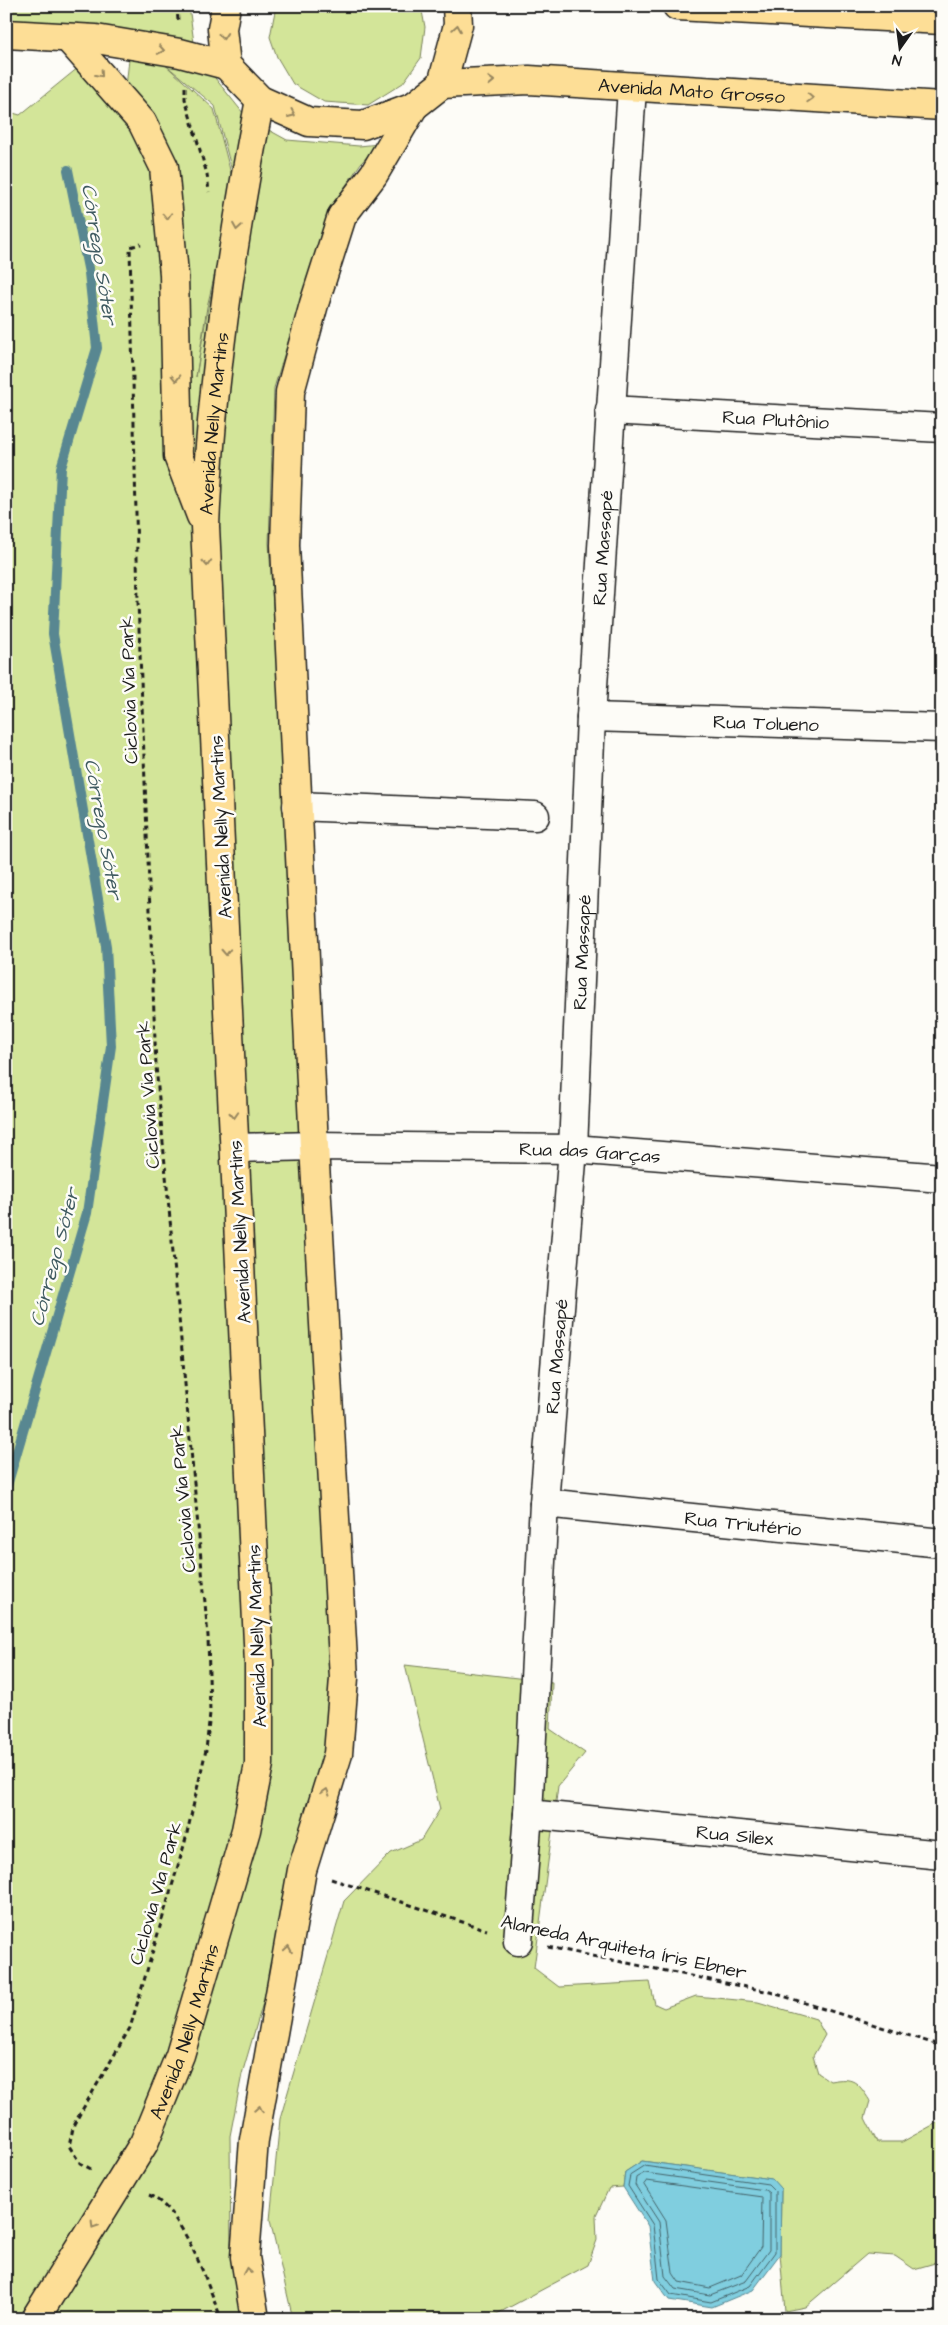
<svg xmlns="http://www.w3.org/2000/svg" width="948" height="2325" viewBox="0 0 948 2325" font-family="'Architects Daughter',sans-serif">
  <style>
    .green { fill: #d3e599; stroke: #78805a; fill-rule: evenodd }
    .water { fill: #80cedf; stroke: #588791 }
    .lines { fill: none; stroke-linecap: round; stroke-linejoin: round }
    .shore { stroke: #44636a; stroke-width: 1 }
    .stream { stroke: #588791; stroke-width: 10 }
    .minor-casing { stroke: #1c1c1c; stroke-width: 31 }
    .major-casing { stroke: #1c1c1c; stroke-width: 31 }
    .path { stroke: #1c1c1c; stroke-width: 3; stroke-dasharray: 5 4; stroke-linecap: butt }
    .minor { stroke: #fdfcf7; stroke-width: 28 }
    .major { stroke: #fdde96; stroke-width: 28 }
    .oneway { stroke: #98875f }
    .labels { text-anchor: middle; stroke-width: 5; stroke-linejoin: round; paint-order: stroke }
    .street-label { font-size: 19px; fill: #1c1c1c; stroke: #fdfcf7 }
    .water-label { font-size: 20px; font-style: italic; fill: #3f5a60; stroke: #fdfcf7 }
  </style>
  <rect width="100%" height="100%" fill="#fdfcf7"/>
  <filter id="ink" filterUnits="userSpaceOnUse"><feTurbulence type="fractalNoise" baseFrequency=".02" numOctaves="2"/><feDisplacementMap in="SourceGraphic" scale="10" xChannelSelector="R" yChannelSelector="G"/><feConvolveMatrix kernelMatrix="1 2 1 2 8 2 1 2 1" color-interpolation-filters="sRGB"/></filter>
  <g filter="url(#ink)">
    <g class="green">
      <path d="M6,6H189L194,43L6,24Z"/>
      <path d="M276,6H421L425,27L421,58L403,83L368,105L324,102L293,84L277,57L270,37Z"/>
      <path d="M130,50L199,58L247,118L287,140L359,146L379,144L361,163L328,212L274,388L269,543L307,1146L333,1681L330,1744L302,1870L242,2074L230,2136L231,2260L241,2319H6V111L20,115L84,63L126,87ZM161,61L215,106L237,190L208,307L196,377L207,307L235,189L214,109Z"/>
      <path d="M405,1665L552,1682L550,1729L585,1753L558,1786L534,1968L559,1987L650,1982L655,2004L664,2008L696,1996L758,2002L816,2019L825,2035L813,2056L818,2073L830,2081C854,2077 857,2081 870,2101L865,2118L877,2142H902L942,2120V2261L914,2269L895,2256L867,2254L805,2307L785,2311L780,2254L781,2189L771,2179L642,2161L625,2172L623,2187L609,2188L596,2216L597,2240L588,2265L495,2315L493,2319H293L270,2220L280,2119L344,1901L391,1853L421,1840L440,1809Z"/>
    </g>
    <path class="water" d="M642,2161L772,2179L781,2189L780,2254L753,2290L712,2307L669,2300L655,2281L648,2226L623,2187L625,2172Z"/>
    <g class="lines">
      <g class="shore">
        <path d="M644,2166L768,2184L775,2191V2252L750,2286L711,2302L671,2295L659,2279L653,2225L628,2186L630,2175Z"/>
        <path d="M645,2173L765,2190L769,2193V2250L746,2281L710,2295L675,2289L665,2276L659,2222L635,2185L636,2178Z"/>
        <path d="M647,2181L762,2197L761,2247L741,2275L710,2288L679,2282L673,2273L666,2220L644,2185Z"/>
      </g>
      <path class="stream" d="M6,1489L87,1213L111,1046L106,946L53,634L61,468L97,348L89,273L68,170"/>
      <defs>
        <g id="minor">
          <path id="s1" d="M610,410L942,428"/>
          <path id="s2" d="M591,717L942,728"/>
          <path d="M297,806L535,816"/>
          <path id="s3" d="M236,1148L314,1146L573,1149L942,1178"/>
          <path id="s4" d="M544,1503L942,1543"/>
          <path id="s5" d="M528,1814L942,1855"/>
          <path id="s6" d="M518,1941L528,1814L544,1503L573,1149L591,717L632,88"/>
        </g>
        <g id="major">
          <path d="M226,6L222,29L226,65L260,100L309,122L363,125L414,106L442,84L458,25L457,6"/>
          <path d="M677,6L942,20"/>
          <path d="M6,34L96,39L180,53L226,65"/>
          <path d="M68,38L142,122L164,167L174,274L178,456L201,516"/>
          <path id="s7" d="M442,84L529,80L942,106"/>
          <path id="s8" d="M35,2319L144,2143L180,2055L246,1830L259,1764V1664L205,526C211,383 232,241 260,100"/>
          <path d="M255,2319L245,2257L254,2140L302,1870L338,1754L344,1678L314,1146L285,545L290,392L314,304L342,216L374,174L414,106"/>
        </g>
      </defs>
      <use href="#minor" class="minor-casing"/>
      <use href="#major" class="major-casing"/>
      <g class="path">
        <path d="M177,6L178,21"/>
        <path d="M185,87V99L207,174L209,192"/>
        <path d="M331,1879L487,1930"/>
        <path d="M548,1947L770,1992L942,2046"/>
        <path d="M91,2169L80,2163L69,2146L74,2124L130,2028L185,1842L206,1750L210,1713L208,1636L156,1066L138,602L130,247L141,244"/>
        <path d="M149,2195C183,2209 208,2285 221,2318"/>
      </g>
      <use href="#minor" class="minor"/>
      <use href="#major" class="major"/>
    </g>
    <defs><path id="oneway-chevron" d="M-2-3.5L2.5 0L-2 3.5" fill="none" stroke-width="1.6" stroke-linecap="round" stroke-linejoin="round" transform="scale(1.25)"/></defs>
    <g class="oneway">
      <use href="#oneway-chevron" transform="translate(457 28) rotate(-81)"/>
      <use href="#oneway-chevron" transform="translate(223 36) rotate(85)"/>
      <use href="#oneway-chevron" transform="translate(161 50) rotate(10)"/>
      <use href="#oneway-chevron" transform="translate(100 74) rotate(49)"/>
      <use href="#oneway-chevron" transform="translate(491 81) rotate(-2)"/>
      <use href="#oneway-chevron" transform="translate(810 98) rotate(3)"/>
      <use href="#oneway-chevron" transform="translate(292 114) rotate(24)"/>
      <use href="#oneway-chevron" transform="translate(167 216) rotate(87)"/>
      <use href="#oneway-chevron" transform="translate(237 227) rotate(99)"/>
      <use href="#oneway-chevron" transform="translate(176 378) rotate(89)"/>
      <use href="#oneway-chevron" transform="translate(207 563) rotate(87)"/>
      <use href="#oneway-chevron" transform="translate(226 952) rotate(87)"/>
      <use href="#oneway-chevron" transform="translate(234 1115) rotate(87)"/>
      <use href="#oneway-chevron" transform="translate(326 1792) rotate(-73)"/>
      <use href="#oneway-chevron" transform="translate(288 1949) rotate(-80)"/>
      <use href="#oneway-chevron" transform="translate(259 2109) rotate(-80)"/>
      <use href="#oneway-chevron" transform="translate(94 2225) rotate(122)"/>
      <use href="#oneway-chevron" transform="translate(247 2271) rotate(-99)"/>
    </g>
  </g>
  <g class="labels">
    <g class="street-label">
      <text dy="7" stroke="none"><textPath href="#s7" startOffset="250">Avenida Mato Grosso</textPath></text>
      <text dy="7" stroke="none"><textPath href="#s1" startOffset="166">Rua Plutônio</textPath></text>
      <text dy="7" stroke="none"><textPath href="#s8" startOffset="1946">Avenida Nelly Martins</textPath></text>
      <text dy="7" stroke="none"><textPath href="#s6" startOffset="1396">Rua Massapé</textPath></text>
      <text transform="translate(128 690) rotate(-92)" y="7">Ciclovia Via Park</text>
      <text dy="7" stroke="none"><textPath href="#s2" startOffset="175">Rua Tolueno</textPath></text>
      <text transform="translate(220 827) rotate(-93)" y="7">Avenida Nelly Martins</text>
      <text dy="7" stroke="none"><textPath href="#s6" startOffset="991">Rua Massapé</textPath></text>
      <text transform="translate(147 1095) rotate(-94)" y="7">Ciclovia Via Park</text>
      <text dy="7" stroke="none"><textPath href="#s3" startOffset="354">Rua das Garças</textPath></text>
      <text transform="translate(239 1232) rotate(-93)" y="7">Avenida Nelly Martins</text>
      <text dy="7" stroke="none"><textPath href="#s6" startOffset="586">Rua Massapé</textPath></text>
      <text transform="translate(182 1499) rotate(-95)" y="7">Ciclovia Via Park</text>
      <text dy="7" stroke="none"><textPath href="#s4" startOffset="200">Rua Triutério</textPath></text>
      <text transform="translate(256 1636) rotate(-92)" y="7">Avenida Nelly Martins</text>
      <text dy="7" stroke="none"><textPath href="#s5" startOffset="208">Rua Silex</textPath></text>
      <text transform="translate(155 1893) rotate(-74)" y="7">Ciclovia Via Park</text>
      <text transform="translate(624 1946) rotate(12)" y="7">Alameda Arquiteta Íris Ebner</text>
      <text dy="7" stroke="none"><textPath href="#s8" startOffset="326">Avenida Nelly Martins</textPath></text>
    </g>
    <g class="water-label">
      <text transform="translate(100 254) rotate(81)" y="7">Córrego Sóter</text>
      <text transform="translate(104 829) rotate(80)" y="7">Córrego Sóter</text>
      <text transform="translate(54 1257) rotate(-75)" y="7">Córrego Sóter</text>
    </g>
  </g>
  <rect width="948" height="2325" fill="none" stroke="#fdfcf7" stroke-width="25"/>
  <rect x="12" y="12" width="923" height="2300" fill="none" stroke="#1c1c1c" stroke-width="2" filter="url(#ink)"/>
  <g transform="translate(900 48) rotate(194)" stroke="#fdfcf7" stroke-width="4" paint-order="stroke">
  <path d="M0-4L9 19L0 12L-9 19Z" fill="#1c1c1c"/>
  <text y="-8" font-size="14" font-weight="bold" text-anchor="middle" fill="#1c1c1c">N</text>
  </g>
</svg>
